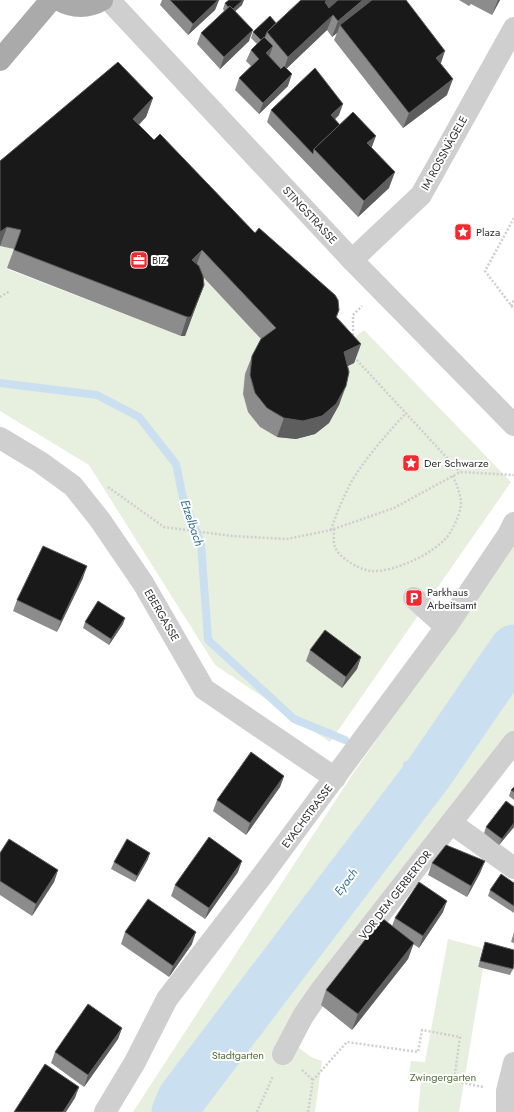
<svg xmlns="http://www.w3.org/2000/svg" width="514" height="1112" viewBox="0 0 514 1112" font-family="Jost,sans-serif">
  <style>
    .green { fill: #e7efdf }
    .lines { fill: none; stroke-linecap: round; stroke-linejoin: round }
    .stream { stroke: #cae0f0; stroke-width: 8 }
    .river { stroke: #cae0f0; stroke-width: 49 }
    .path { stroke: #cfcfcf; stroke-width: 2.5; stroke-dasharray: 2 2; stroke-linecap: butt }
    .minor { stroke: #cfcfcf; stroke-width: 22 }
    .major { stroke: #aaa; stroke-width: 22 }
    .wall { fill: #8c8c8c }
    .shaded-wall { fill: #5e5e5e }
    .building { fill: #191919; stroke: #5e5e5e }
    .labels { text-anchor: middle; stroke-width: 4; stroke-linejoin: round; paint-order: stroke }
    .street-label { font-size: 11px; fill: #323232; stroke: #fff }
    .poi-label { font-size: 11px; fill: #323232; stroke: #fff; text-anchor: start }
    .park-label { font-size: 11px; fill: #52723a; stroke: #fff }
    .water-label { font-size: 12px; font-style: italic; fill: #37719c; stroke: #fff }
  </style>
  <rect width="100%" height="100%" fill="#fff"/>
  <g class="green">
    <path d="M0,246L15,249L7,269L181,336H185L193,314L202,276L269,347L243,394L249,412L260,427L277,437L296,439L341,348L364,330L511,482L330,742L215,665L89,465L0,411Z"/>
    <path d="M514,544V742L294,1044L311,1057L322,1061L315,1112H133L354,772Z"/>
    <path d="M448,939L482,948L478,968H483L459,1112H418L421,1082L408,1079L411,1061L425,1062Z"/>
  </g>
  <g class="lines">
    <g class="stream">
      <path d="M0,383L97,395L139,417L176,464L183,498L201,543L208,640L294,719L345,740"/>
      <path d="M407,765L428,774"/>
    </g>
    <path class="river" d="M176,1112L182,1098L428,774L514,649"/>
    <g class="path">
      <path d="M514,218L485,271L514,309"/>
      <path d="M0,297L10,291"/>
      <path d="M511,306L514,300"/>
      <path d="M353,339V315L362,306"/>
      <path d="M354,357L460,472"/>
      <path d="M108,487L164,527L232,536L287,539L331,530L394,508L460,472L514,475"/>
      <path d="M334,529C334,534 333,542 335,547C338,557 361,571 372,571C394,572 431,555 446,538C452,532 460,514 461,505C461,494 457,486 453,476"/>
      <path d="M331,530C337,512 344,495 353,479C368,455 387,434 406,413"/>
      <path d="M302,1070L313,1080"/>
      <path d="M257,1112L273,1076"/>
      <path d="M308,1112L313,1080L347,1042L418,1052L422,1030L460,1037L454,1081L483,1087"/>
    </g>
    <g class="minor">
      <path d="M109,0L352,260L514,425"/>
      <path d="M352,260L421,195L514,28"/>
      <path d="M0,438L40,462L73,486L100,520L143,583L204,689L335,778"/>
      <path d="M414,598L446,627"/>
      <path d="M451,823L514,868"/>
      <path d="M283,1054L303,1016L321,990L514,742"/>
      <path d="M105,1112L135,1062L167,999L261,877L446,627L508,535L514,523"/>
      <path d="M507,1112V1091L514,1063"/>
    </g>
    <g class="major">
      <path d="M59,0C73,8 88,8 102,0"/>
      <path d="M0,60L51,0"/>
    </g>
  </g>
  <g class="wall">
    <path d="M162,0H219L215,10L188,35L160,5Z"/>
    <path d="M301,0L440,64L447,95L403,128L334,40L337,33L332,37L327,30L287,68L288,86L259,114L235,90L239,78L251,66L246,61L251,50L257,44L251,38L253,32L276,23Z"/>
    <path d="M459,0H500L492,15L471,4L469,6Z"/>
    <path d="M225,3L242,5L235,11L249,41L220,69L197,44L201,33L224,11L223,9Z"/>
    <path d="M153,98L146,117L139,125L154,140L339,310L337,317L361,344L354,363L347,366L339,405L329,423L315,434L296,439L277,437L260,427L248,412L243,394L245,374L252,356L261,339L204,278L197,303L185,336H181L7,268L14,249L0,246V161Z"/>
    <path d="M271,110L339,115L335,119L340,125L371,148L389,188L358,217L267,122Z"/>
    <path d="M83,578L57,632L13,611L17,600Z"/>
    <path d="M85,622L123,624L109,645L83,628Z"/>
    <path d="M310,650L361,657L357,669L342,688L306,661Z"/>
    <path d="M284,776L280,787L246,835L213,811L217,800Z"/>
    <path d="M514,787V800L509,796L511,790Z"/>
    <path d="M514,807V827L499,845L484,833L486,827Z"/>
    <path d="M0,853L58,870L54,882L32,916L0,895Z"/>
    <path d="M148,859L135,882L111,869L114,862Z"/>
    <path d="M485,861L480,873L467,897L428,875L432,863Z"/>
    <path d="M238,872L205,919L171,896L175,885Z"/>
    <path d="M514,883V913L488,896L490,890Z"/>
    <path d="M443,912L419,948L413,944L408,959L352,1030L321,1005L326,990L392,926L395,918Z"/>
    <path d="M125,932L192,944L169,977L121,944Z"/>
    <path d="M514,932V943L511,942Z"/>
    <path d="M485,942L513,969L510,975L478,967Z"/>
    <path d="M122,1028L118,1039L84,1087L51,1063L55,1052Z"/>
  </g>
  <g class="shaded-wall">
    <path d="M218,0H219L215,10L188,35L193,24Z"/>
    <path d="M243,0H244L242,5L229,17L231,10Z"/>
    <path d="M327,0H341L319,17L325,2Z"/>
    <path d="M363,0H377L340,25L337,33L332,37L338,21Z"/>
    <path d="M498,0H500L492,15Z"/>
    <path d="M333,15L327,30L283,72L288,57Z"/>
    <path d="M253,30L249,41L220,69L224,57Z"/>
    <path d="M273,46L269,57L266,53Z"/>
    <path d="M445,51L440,66L436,58Z"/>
    <path d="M292,74L288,86L259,114L263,103Z"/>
    <path d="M453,79L447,95L403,128L409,113Z"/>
    <path d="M153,98L146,117L126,137L133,119Z"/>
    <path d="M343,104L339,115L327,127L331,115Z"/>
    <path d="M376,136L370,152L367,143Z"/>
    <path d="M395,172L389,188L358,217L364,201Z"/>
    <path d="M7,227L0,246V232Z"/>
    <path d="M202,250L195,269L192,260Z"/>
    <path d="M204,285L185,336H181L187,317Z"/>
    <path d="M361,344L354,363L338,371L344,352Z"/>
    <path d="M346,386L339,405L329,423L315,434L296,439L277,437L284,418Z"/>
    <path d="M87,566L83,578L57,632L61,621Z"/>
    <path d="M125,618L123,624L109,645L111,639Z"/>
    <path d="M361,657L357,669L342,688L346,677Z"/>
    <path d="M284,776L280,787L246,835L250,823Z"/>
    <path d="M514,823V827L499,845L502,839Z"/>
    <path d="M150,853L148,859L135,882L137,876Z"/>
    <path d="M242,861L238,872L205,919L209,908Z"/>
    <path d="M485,861L480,873L467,897L471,886Z"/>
    <path d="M58,870L54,882L32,916L36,904Z"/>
    <path d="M447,901L443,912L419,948L423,936Z"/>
    <path d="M196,932L192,944L169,977L173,966Z"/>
    <path d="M414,943L408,959L352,1030L358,1014Z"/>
    <path d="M122,1028L118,1039L84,1087L88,1075Z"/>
    <path d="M79,1087L75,1098L66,1112H63Z"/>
  </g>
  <g class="building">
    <path d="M170,0H218L193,24Z"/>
    <path d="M229,0H243L233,9L230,6L228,7L225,3Z"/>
    <path d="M301,0H327L325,2L329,8L338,0H363L338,21L333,15L288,57L267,32Z"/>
    <path d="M372,0H406L445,51L436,58L453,79L409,113L340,25Z"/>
    <path d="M230,6L253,30L224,57L201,33Z"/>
    <path d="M270,16L276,23L267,32L265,37L261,40L253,32Z"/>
    <path d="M264,37L273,46L266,53L281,69L284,66L292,74L263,103L239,78L259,59L251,50Z"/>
    <path d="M118,62L153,98L133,119L154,140L160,134L255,233L259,228L335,295L338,300L339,310L336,317L361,344L344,352L349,372L346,386L336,404L322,416L303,421L284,418L267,408L255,393L250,375L252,356L261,339L276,328L202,250L192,260L199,266L203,276L204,285L191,317H187L14,250L21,230L7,227L0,232V161Z"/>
    <path d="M315,68L343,104L331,115L340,125L314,149L313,154L271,110Z"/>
    <path d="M353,112L376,136L367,143L395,172L364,201L314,149Z"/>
    <path d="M43,546L87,566L61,621L17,600Z"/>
    <path d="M98,601L125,618L111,639L85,622Z"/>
    <path d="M325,630L361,657L346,677L310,650Z"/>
    <path d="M251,752L284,776L250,823L217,800Z"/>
    <path d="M514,787V792L511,790Z"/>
    <path d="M506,801L514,807V823L502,839L486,827Z"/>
    <path d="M209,837L242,861L209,908L175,885Z"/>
    <path d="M9,839L58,870L36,904L0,881V853Z"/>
    <path d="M127,839L150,853L137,876L114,862Z"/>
    <path d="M446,845L485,861L471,886L432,863Z"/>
    <path d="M501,874L514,883V906L490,890Z"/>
    <path d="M419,882L447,901L423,936L395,918Z"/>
    <path d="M148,899L196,932L173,966L125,932Z"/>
    <path d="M382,918L414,943L358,1014L326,990Z"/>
    <path d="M485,942L514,950V964L513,969L480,961Z"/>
    <path d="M88,1004L122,1028L88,1075L55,1052Z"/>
    <path d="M45,1064L79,1087L63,1112H14Z"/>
  </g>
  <defs>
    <symbol id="sight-square" viewBox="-11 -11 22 22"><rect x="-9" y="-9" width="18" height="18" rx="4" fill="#f4282f" stroke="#fff"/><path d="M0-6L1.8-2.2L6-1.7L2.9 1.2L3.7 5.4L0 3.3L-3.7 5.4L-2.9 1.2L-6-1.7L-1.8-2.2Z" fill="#fff"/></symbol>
    <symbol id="office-square" viewBox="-11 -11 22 22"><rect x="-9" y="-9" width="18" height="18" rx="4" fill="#f4282f" stroke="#fff"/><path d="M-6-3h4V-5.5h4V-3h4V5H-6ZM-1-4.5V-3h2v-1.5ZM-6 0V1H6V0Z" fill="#fff"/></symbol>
    <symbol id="parking-square" viewBox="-11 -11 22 22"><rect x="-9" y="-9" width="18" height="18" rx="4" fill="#f4282f" stroke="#fff"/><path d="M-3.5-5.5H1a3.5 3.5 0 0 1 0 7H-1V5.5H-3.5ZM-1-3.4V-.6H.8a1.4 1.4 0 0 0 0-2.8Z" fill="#fff"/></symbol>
  </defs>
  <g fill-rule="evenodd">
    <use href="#sight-square" x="453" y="222" width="20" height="20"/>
    <use href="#office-square" x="129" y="250" width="20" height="20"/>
    <use href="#sight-square" x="401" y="453" width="20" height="20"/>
    <use href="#parking-square" x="404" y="588" width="20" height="20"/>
  </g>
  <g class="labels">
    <g class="street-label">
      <text transform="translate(444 153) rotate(-61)" y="4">IM ROSSNÄGELE</text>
      <text transform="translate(310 215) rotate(47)" y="4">STINGSTRASSE</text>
      <text transform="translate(162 615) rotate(60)" y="4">EBERGASSE</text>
      <text transform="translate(307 816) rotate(-53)" y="4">EYACHSTRASSE</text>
      <text transform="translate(395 895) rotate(-52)" y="4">VOR DEM GERBERTOR</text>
    </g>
    <g class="poi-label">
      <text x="476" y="236">Plaza</text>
      <text x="152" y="264">BIZ</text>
      <text x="424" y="467">Der Schwarze</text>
      <text x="427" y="596">Parkhaus<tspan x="427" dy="13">Arbeitsamt</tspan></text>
    </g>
    <g class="park-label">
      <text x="238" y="1059">Stadtgarten</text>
      <text x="443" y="1081">Zwingergarten</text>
    </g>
    <g class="water-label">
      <text transform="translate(192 523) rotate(71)" y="4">Etzelbach</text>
      <text transform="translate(346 882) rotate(-53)" y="4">Eyach</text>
    </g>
  </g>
</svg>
